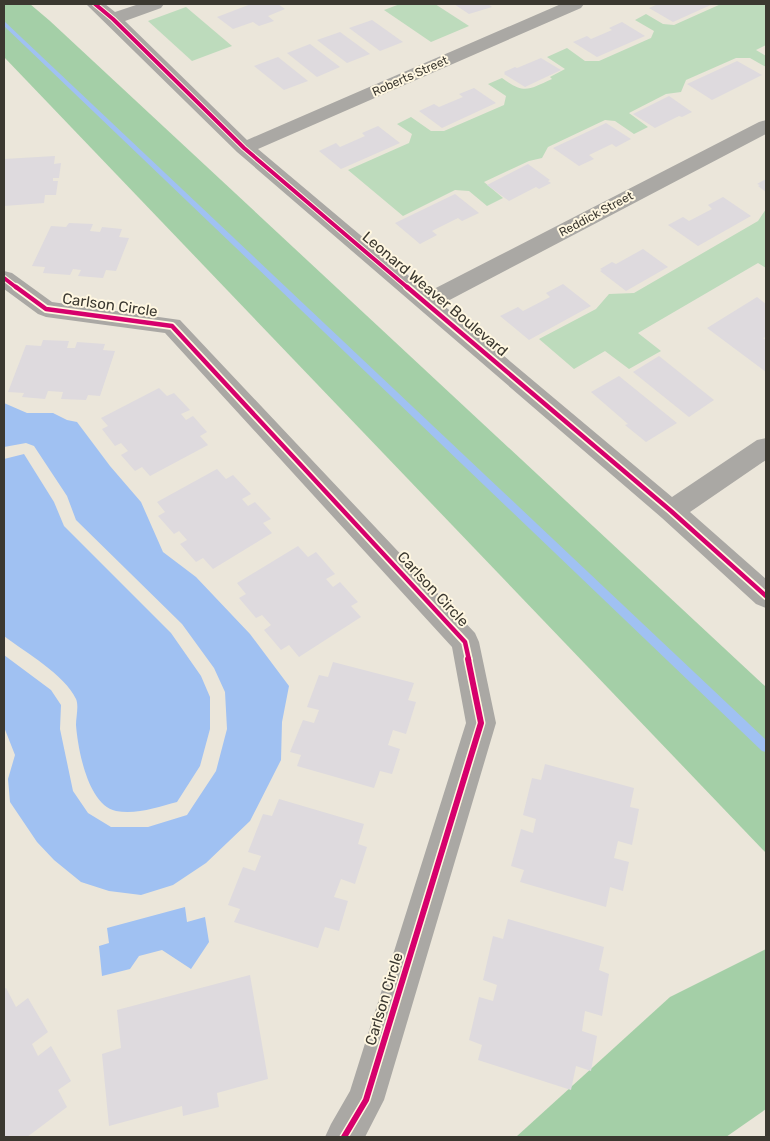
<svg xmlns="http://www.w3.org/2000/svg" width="770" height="1141" viewBox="0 0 770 1141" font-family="Rubik,sans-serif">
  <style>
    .green { fill: #bddbbc }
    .forest { fill: #a4cfa7 }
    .water { fill: #a0c1f2 }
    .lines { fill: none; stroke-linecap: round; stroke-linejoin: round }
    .stream { fill: #a0c1f2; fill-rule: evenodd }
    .building { fill: #dedade }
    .street { fill: #aaa8a4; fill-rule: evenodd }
    .cycleway-far2-casing { stroke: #fff7e1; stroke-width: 6 }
    .cycleway-far1-casing { stroke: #fff7e1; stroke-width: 8 }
    .cycleway-casing { stroke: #fff7e1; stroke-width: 9 }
    .cycleway-far2 { stroke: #d6006c; stroke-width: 4 }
    .cycleway-far1 { stroke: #d6006c; stroke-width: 4.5 }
    .cycleway { stroke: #d6006c; stroke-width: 6 }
    .labels { text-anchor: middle; stroke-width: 4; stroke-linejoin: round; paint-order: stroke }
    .far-street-label { font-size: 12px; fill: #3b3830; stroke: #fff7e1 }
    .street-label { font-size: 15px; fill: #3b3830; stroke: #fff7e1 }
  </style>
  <rect width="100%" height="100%" fill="#ebe6da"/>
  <g class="green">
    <path d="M400,4H435L469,26L431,42L384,10Z"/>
    <path d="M721,4H766V45L756,50L766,56V67L750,58H736L686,80L681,92L666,94L629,113L648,127L634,134L615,121L605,120L548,147L542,158L529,161L484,182L503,198L487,206L469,191L455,190L403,216L348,170L409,143L412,134L397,124L411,117L431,131H444L504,105L506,96L488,84L502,78C524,94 528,90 552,79L550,77L565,69L547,57L567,48L585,61H599L651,38L654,31L635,20L646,14L663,24L674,25Z"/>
    <path d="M186,7L232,46L192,61L148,21Z"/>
    <path d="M766,209V268L758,263L638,333L661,351L629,369L605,351L574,369L539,339L596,309L609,294L634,293L758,221Z"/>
  </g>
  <g class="forest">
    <path d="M4,4H30L50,21L766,687V853L4,57Z"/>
    <path d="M766,949V1109L726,1137H516L670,997Z"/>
  </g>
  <g class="water">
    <path d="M4,403L27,413H53L67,420L77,422L110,466L141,502L163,552L196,577L250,634L289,686L282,722L281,760L250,821L206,863L173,885L141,895L109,891L81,882L54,860L37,842L10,802L8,779L15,755L4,727V655L51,690L61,705L60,729L73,791L88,813L111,827H148L187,815L216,771L227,729L225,692L214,668L182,624L76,520L67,496L34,446L26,443L4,447Z"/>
    <path d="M24,454L54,502L64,526L171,633L201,676L210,697V729L200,766L177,802C158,807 136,815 116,811C88,805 78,750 76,725C76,717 79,706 76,699C64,674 26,653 4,636V459Z"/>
    <path d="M185,907L187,922L205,917L209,942L191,969L162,950L139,956L130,969L102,976L99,946L109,943L107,928Z"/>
  </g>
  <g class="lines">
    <path class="stream" d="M4,21L766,740V752L762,751L4,26Z"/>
  </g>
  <g class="building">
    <path d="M251,4H278L285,9L268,16L274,21L259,26L253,22L233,29L217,17Z"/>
    <path d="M454,4H488L492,7L469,14Z"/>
    <path d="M658,4L666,5L713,4L673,22L649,8Z"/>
    <path d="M372,20L403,42L380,51L349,28Z"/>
    <path d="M622,22L645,36L597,57L573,42L587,36L591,39L612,30L609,28Z"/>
    <path d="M340,32L370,54L347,63L317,40Z"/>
    <path d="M310,44L340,67L317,77L287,53Z"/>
    <path d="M278,57L308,81L284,90L254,66Z"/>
    <path d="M541,58L561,70L525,87L504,74L505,73L504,72L515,67L517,68Z"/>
    <path d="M737,61L762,75L712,100L687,84Z"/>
    <path d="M474,88L496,103L442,128L419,111L434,104L439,107L463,97L459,94Z"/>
    <path d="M669,96L692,112L682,117L679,116L655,128L633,114Z"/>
    <path d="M606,123L631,139L616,147L612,144L589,155L594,159L579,166L553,148Z"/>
    <path d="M378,126L400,143L341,169L319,151L336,143L340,147L365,136L362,133Z"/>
    <path d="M55,156L54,164L61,163L59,178H53V181H58L56,195H45L44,203L4,206V159Z"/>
    <path d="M528,164L550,180L548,181L551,183L539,189L536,187L509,201L487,185Z"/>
    <path d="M766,179V192L758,186L760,185L757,184Z"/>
    <path d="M455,194L479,213L462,221L458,218L432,231L437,235L420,244L395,223Z"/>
    <path d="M723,197L751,216L698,246L668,225L683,217L689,221L712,209L708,205Z"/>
    <path d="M69,223L93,224L90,231L100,232L102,227L122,229L119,237L129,238L116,271L106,270L103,278L78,276L81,270L73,269L70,275L43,273L45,267L32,266L51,226L66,227Z"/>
    <path d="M643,249L668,267L626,291L600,271L602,270L600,269L612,262L616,264Z"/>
    <path d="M563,284L591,306L529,340L500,316L518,307L523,311L550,297L546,293Z"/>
    <path d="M757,297L766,304V337L763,338L766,340V372L707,328Z"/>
    <path d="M43,340L69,341L67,348H75L77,342L105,344L103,350L115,351L100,396L88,395L86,400L61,399L63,392L48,391L45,399L22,397L24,393L8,392L26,345L41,346Z"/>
    <path d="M659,356L714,400L689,417L633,372Z"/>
    <path d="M619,376L677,423L646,442L625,425L628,424L591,392Z"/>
    <path d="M159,388L167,396L174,393L190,410L181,414L186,420L193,416L207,432L200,436L208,445L150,476L142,467L135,471L121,455L128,451L121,443L115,446L102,429L108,426L101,418Z"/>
    <path d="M217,469L226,479L233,475L251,494L242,499L248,506L255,502L271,519L263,523L272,533L213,569L203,558L196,562L180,544L187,540L179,531L174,534L158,516L165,512L157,502Z"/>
    <path d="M298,546L308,557L316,552L335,574L326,579L333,587L340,582L358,602L351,606L361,617L299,657L289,645L281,650L264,630L271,625L262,615L256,618L239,598L246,594L237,583Z"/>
    <path d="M333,662L414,683L408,700L416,702L406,734L393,730L388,745L400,749L392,774L380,771L374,788L297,766L301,755L290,752L303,720L314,723L319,710L307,707L319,675L328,677Z"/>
    <path d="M545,764L634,788L630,807L639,809L632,845L618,841L614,858L629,862L623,891L610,887L606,907L520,882L524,870L511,866L521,829L533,833L536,819L523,815L532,778L541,780Z"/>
    <path d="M279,799L364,824L358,844L367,847L355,884L341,879L334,897L348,901L339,931L325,927L318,948L234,922L240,909L228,905L243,867L255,871L261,856L248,852L263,814L272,816Z"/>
    <path d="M508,919L604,947L599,970L609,974L602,1016L585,1011L582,1031L597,1036L591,1071L576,1066L571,1090L478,1060L482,1045L469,1040L479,997L493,1001L497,985L483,980L493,936L503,939Z"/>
    <path d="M250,975L268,1079L217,1093L219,1107L183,1116L182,1106L109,1126L102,1054L121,1048L117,1010Z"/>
    <path d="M6,988L16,1007L28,998L48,1032L32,1044L38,1056L51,1046L71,1081L58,1090L67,1107L27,1137H4V989Z"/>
  </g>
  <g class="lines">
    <g class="street">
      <path d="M86,4H105L115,12L139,4H164L161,8L125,21L247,140L561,4H584L581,8L258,149L428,292L759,122L766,120V134L442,304L672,497L757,440L766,438V460L690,512L766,579V608L756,604L662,518L237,152Z"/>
      <path d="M4,271L12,273L52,302L180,320L475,633L479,642L496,723L384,1100L365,1137H325L331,1124L350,1091L466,723L452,647L165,333L46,317L38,314L4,289Z"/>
    </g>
    <defs>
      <g id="cycleway-far2">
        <path d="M95,4L113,19L244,148L408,288"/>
        <path d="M4,278L17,288"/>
      </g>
      <g id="cycleway-far1">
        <path d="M16,287L46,309L172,326L465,642L469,660"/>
        <path d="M407,287L671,511L766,596"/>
      </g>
      <path id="cycleway" d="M344,1137L366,1100L481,723L468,659"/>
    </defs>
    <use href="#cycleway-far2" class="cycleway-far2-casing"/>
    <use href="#cycleway-far1" class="cycleway-far1-casing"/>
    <use href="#cycleway" class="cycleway-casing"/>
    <use href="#cycleway-far2" class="cycleway-far2"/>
    <use href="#cycleway-far1" class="cycleway-far1"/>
    <use href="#cycleway" class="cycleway"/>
  </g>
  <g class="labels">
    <g class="far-street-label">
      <text transform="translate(410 76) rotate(-24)" y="4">Roberts Street</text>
      <text transform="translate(596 214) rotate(-28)" y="4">Reddick Street</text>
    </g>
    <g class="street-label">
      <text transform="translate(435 294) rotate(40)" y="5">Leonard Weaver Boulevard</text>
      <text transform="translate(110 305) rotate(8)" y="5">Carlson Circle</text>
      <text transform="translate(433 589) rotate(47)" y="5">Carlson Circle</text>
      <text transform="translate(384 999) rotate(-73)" y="5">Carlson Circle</text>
    </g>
  </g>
  <rect width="770" height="1141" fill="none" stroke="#3b3830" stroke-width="10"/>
</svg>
